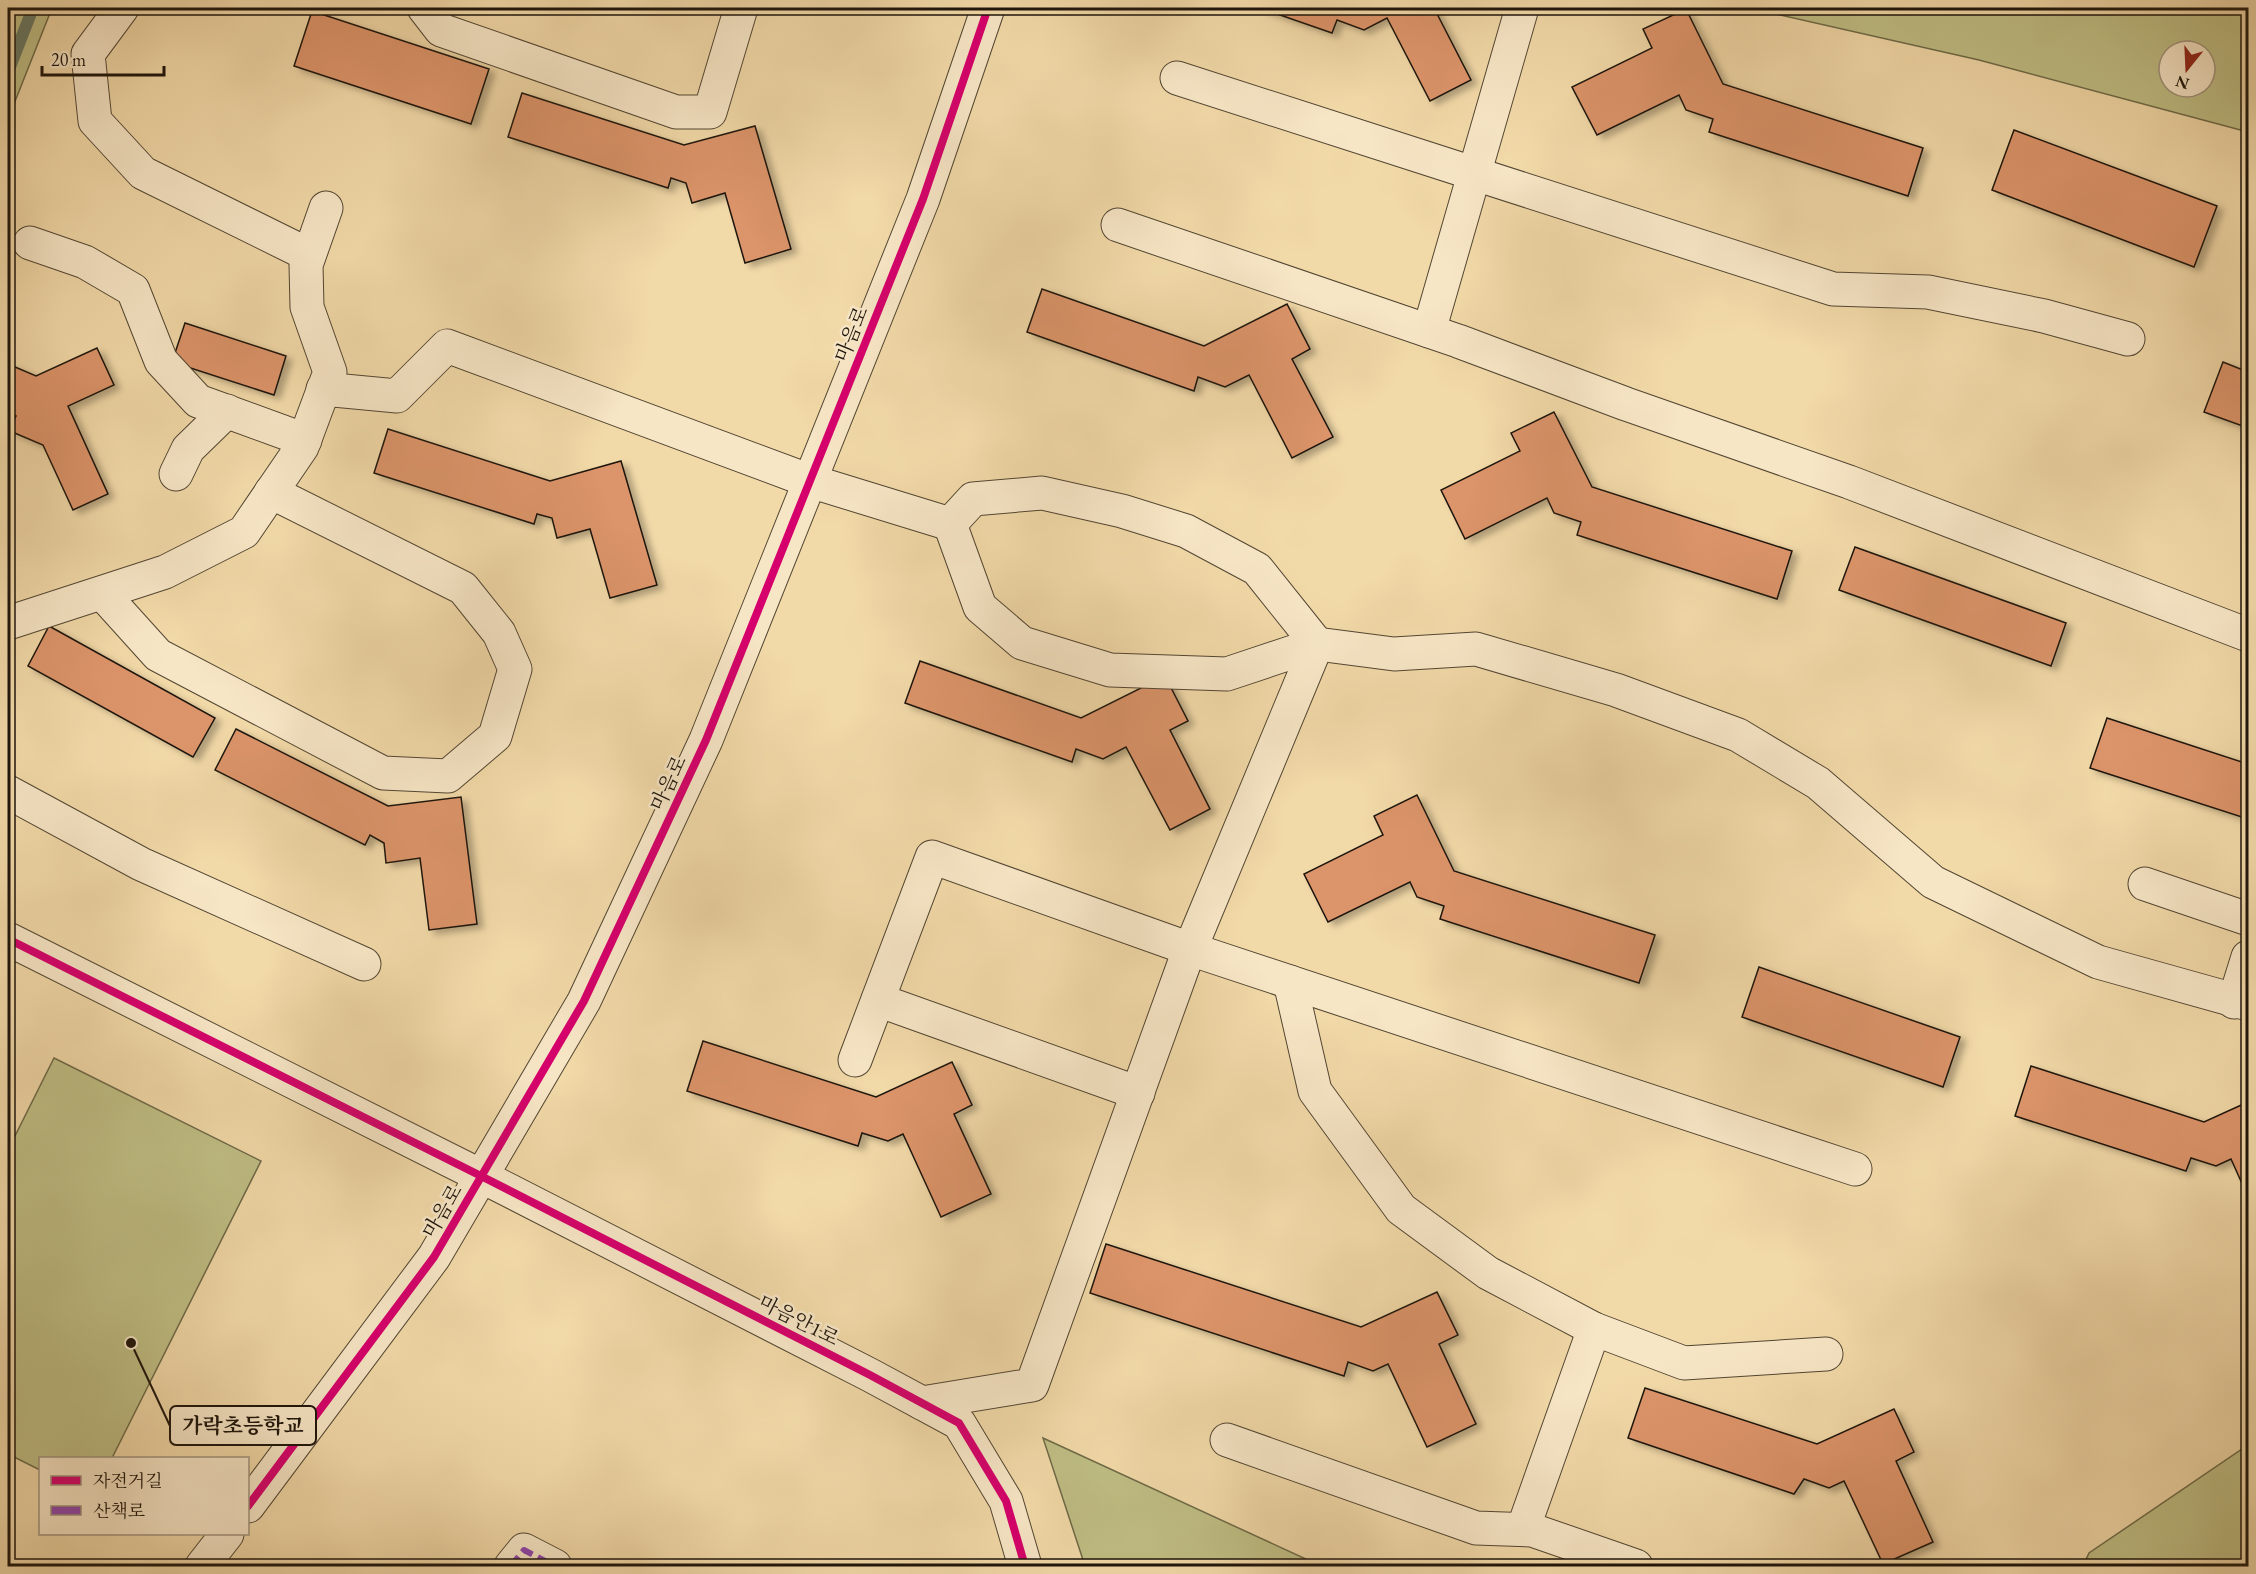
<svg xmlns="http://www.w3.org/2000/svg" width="2256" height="1574" viewBox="0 0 2256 1574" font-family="'EB Garamond','Noto Serif KR',serif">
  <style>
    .green { fill: #bfbe84; stroke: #6e6a48; stroke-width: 1.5; fill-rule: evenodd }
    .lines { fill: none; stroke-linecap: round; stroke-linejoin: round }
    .stream { stroke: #697966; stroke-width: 12 }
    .building { fill: #dc946b; stroke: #1d150c; stroke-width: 1.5; filter: url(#shadow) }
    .minor-casing { stroke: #524633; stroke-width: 35 }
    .minor { stroke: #f7e6c6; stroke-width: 33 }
    .quiet { stroke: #8e44ad; stroke-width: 6; stroke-dasharray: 12 6; stroke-linecap: butt }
    .cycleway-casing { stroke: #f7e6c6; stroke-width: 11 }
    .cycleway { stroke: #d6006c; stroke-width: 8 }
    .labels { text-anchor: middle; stroke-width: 5; stroke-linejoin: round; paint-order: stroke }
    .street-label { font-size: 20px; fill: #1d150c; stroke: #f7e6c6 }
    .leader { fill: none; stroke: #1d150c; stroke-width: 2 }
    .callout-dot { fill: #1d150c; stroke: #f7e6c6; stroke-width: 2 }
    .callout { fill: #f7e6c6; stroke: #1d150c; stroke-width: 2 }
    .callout-label { font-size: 21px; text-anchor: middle; font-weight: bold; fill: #1d150c }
  </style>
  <defs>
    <filter id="shadow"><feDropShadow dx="6" dy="4" stdDeviation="3" flood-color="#0004"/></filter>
  </defs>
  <rect width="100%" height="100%" fill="#f2d9a8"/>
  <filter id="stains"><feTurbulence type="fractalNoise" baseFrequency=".00333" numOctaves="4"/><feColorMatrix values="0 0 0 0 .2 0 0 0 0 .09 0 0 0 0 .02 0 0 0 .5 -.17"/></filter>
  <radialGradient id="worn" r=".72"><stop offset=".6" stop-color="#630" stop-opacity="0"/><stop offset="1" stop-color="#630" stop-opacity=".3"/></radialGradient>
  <g class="green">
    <path d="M8,8H52L8,119Z"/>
    <path d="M1749,8H2248V132L1979,60ZM2169,51H2205V87H2169Z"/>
    <path d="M54,1058L261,1161L112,1458H40V1470L8,1454V1150Z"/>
    <path d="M1043,1438L1321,1566H1085Z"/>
    <path d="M2248,1445V1566H2083L2089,1553Z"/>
  </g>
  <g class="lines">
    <path class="stream" d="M8,72L33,8"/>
  </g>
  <g class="building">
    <path d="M1260,8H1434L1471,80L1430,101L1387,18L1364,30L1337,20L1332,33Z"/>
    <path d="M1686,9L1723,84L1923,148L1908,196L1709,132L1713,119L1686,110L1679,95L1597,135L1572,87L1652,48L1643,29Z"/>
    <path d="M312,11L489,69L471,124L294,66Z"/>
    <path d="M522,93L684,145L755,126L791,249L745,263L725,193L692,203L686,183L671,178L668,188L508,137Z"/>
    <path d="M2014,130L2217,206L2194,267L1992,190Z"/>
    <path d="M1042,289L1204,346L1287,304L1310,349L1292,359L1333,437L1292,458L1249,375L1225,387L1198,377L1194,391L1027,332Z"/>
    <path d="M185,323L286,356L274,395L172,362Z"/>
    <path d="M97,348L114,385L68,406L108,494L73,510L43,445L10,431L16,416L8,413V364L36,376Z"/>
    <path d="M2223,362L2248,372V428L2204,412Z"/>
    <path d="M1554,412L1592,487L1792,551L1777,599L1577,535L1581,522L1554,513L1547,498L1465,539L1441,490L1520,451L1511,433Z"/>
    <path d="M388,429L550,481L621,461L657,585L610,598L590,529L557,538L552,518L537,514L534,524L374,473Z"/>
    <path d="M1855,547L2066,623L2051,666L1839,590Z"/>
    <path d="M49,626L215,718L193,757L28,666Z"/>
    <path d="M920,661L1081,718L1165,676L1188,721L1170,730L1210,809L1170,830L1126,747L1103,759L1076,749L1072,762L905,703Z"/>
    <path d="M2107,718L2248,764V819L2090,768Z"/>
    <path d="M236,729L388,806L461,797L477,924L429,930L420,858L386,863L384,843L370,835L365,845L215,770Z"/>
    <path d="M1417,795L1454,871L1655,935L1639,983L1440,919L1444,906L1417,897L1410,882L1328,922L1304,874L1383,835L1374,816Z"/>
    <path d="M1759,967L1960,1037L1943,1087L1742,1017Z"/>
    <path d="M703,1041L876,1097L952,1062L972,1105L954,1114L991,1194L941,1217L903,1134L888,1141L862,1133L858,1146L687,1091Z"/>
    <path d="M2031,1066L2204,1122L2248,1102V1197L2231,1159L2216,1166L2191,1158L2186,1171L2015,1116Z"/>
    <path d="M1106,1244L1361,1327L1437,1292L1458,1335L1439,1344L1476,1424L1427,1447L1388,1364L1373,1371L1348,1362L1344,1376L1090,1293Z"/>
    <path d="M1645,1388L1817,1444L1894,1409L1914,1452L1896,1461L1933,1542L1883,1564L1844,1481L1829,1488L1804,1479L1794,1494L1628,1438Z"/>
  </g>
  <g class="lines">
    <defs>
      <g id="minor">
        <path d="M122,8L88,54L95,121L143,173L309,255"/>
        <path d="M424,8L441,30L676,112H710L741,8"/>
        <path d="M1177,78L1833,289L1928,292L2044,316L2128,339"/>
        <path d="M1118,225L1458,341L1626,404L1849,482L2248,635"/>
        <path d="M30,243L85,262L133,290L161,361L198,401L305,440"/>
        <path d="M1429,331L1522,8"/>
        <path d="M323,389L397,396L447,346L810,481L950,524"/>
        <path d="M176,474L188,449L227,411"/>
        <path d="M950,524L980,607L1022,643L1110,670L1227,674L1317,644L1394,654L1476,649L1616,690L1738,735L1818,783L1933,882L2098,962L2248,1004"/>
        <path d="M950,524L973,499L1042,493L1122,511L1186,531L1257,569L1317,644"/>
        <path d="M102,593L158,655L383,773L448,776L495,736L515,669L499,633L463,588L271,492"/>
        <path d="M8,623L165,572L244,532L302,447L330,372L307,307L306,265L326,208"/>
        <path d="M8,792L141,864L364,964"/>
        <path d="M2145,884L2248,919"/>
        <path d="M8,939L481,1176L870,1375L959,1423L1006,1501L1025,1566"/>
        <path d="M1290,982L1315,1091L1401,1209L1488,1273L1594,1329L1684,1363L1826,1354"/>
        <path d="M878,1000L1138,1093"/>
        <path d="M2234,1002L2248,957"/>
        <path d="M855,1060L932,857L1190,949L1855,1169"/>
        <path d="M922,1403L1032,1385L1184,964L1317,644"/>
        <path d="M1227,1440L1476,1528L1532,1530L1636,1566"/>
        <path d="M248,1506L434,1257L584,1001L706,740L923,199L988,8"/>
        <path d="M1523,1529L1594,1329"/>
        <path d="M202,1566L227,1534"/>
        <path d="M511,1566L524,1550L555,1566"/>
      </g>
    </defs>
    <use href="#minor" class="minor-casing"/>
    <use href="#minor" class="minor"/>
    <path class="quiet" d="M511,1566L524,1550L555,1566"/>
    <defs>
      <g id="cycleway">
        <path d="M8,939L481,1176L870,1375L959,1423L1006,1501L1025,1566"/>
        <path d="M248,1506L434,1257L584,1001L706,740L923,199L988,8"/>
      </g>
    </defs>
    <use href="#cycleway" class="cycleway-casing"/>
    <use href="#cycleway" class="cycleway"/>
  </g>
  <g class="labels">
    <g class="street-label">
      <text transform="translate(851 334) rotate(-68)" y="7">마음로</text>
      <text transform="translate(668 783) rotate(-65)" y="7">마음로</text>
      <text transform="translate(442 1211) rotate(-60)" y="7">마음로</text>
      <text transform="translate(799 1320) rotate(27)" y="7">마음안1로</text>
    </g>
  </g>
  <path class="leader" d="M131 1343L170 1426"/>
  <circle class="callout-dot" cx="131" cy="1343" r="6"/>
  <rect class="callout" x="170" y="1406" width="146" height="39" rx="6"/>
  <g class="callout-label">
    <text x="243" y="1433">가락초등학교</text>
  </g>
  <rect width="2256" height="1574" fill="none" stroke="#f2d9a8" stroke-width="30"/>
  <rect x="9" y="9" width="2238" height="1556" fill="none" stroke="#1d150c" stroke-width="3"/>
  <rect x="15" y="15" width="2226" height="1544" fill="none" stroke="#1d150c" stroke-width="1.5"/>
  <rect x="39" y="1457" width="210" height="78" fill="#f7e6c6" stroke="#a0927c" stroke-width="1.5"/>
  <rect x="51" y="1476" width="30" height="9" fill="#d6006c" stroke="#a0927c" stroke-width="1.5"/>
  <text x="93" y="1487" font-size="18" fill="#1d150c">자전거길</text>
  <rect x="51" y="1506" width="30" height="9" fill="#8e44ad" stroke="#a0927c" stroke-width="1.5"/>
  <text x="93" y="1517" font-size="18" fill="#1d150c">산책로</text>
  <g transform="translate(2187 69) rotate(198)"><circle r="28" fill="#f7e6c6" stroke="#a0927c" stroke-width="1.5"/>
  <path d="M0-4.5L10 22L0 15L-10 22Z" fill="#8f2418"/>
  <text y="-9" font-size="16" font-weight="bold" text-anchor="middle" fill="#1d150c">N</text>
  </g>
  <path d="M42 66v9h122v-9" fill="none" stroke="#1d150c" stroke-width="3"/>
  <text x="51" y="66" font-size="18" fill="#1d150c" stroke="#f7e6c6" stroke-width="4.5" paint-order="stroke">20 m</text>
  <rect width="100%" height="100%" filter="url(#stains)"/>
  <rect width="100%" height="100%" fill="url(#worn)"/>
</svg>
